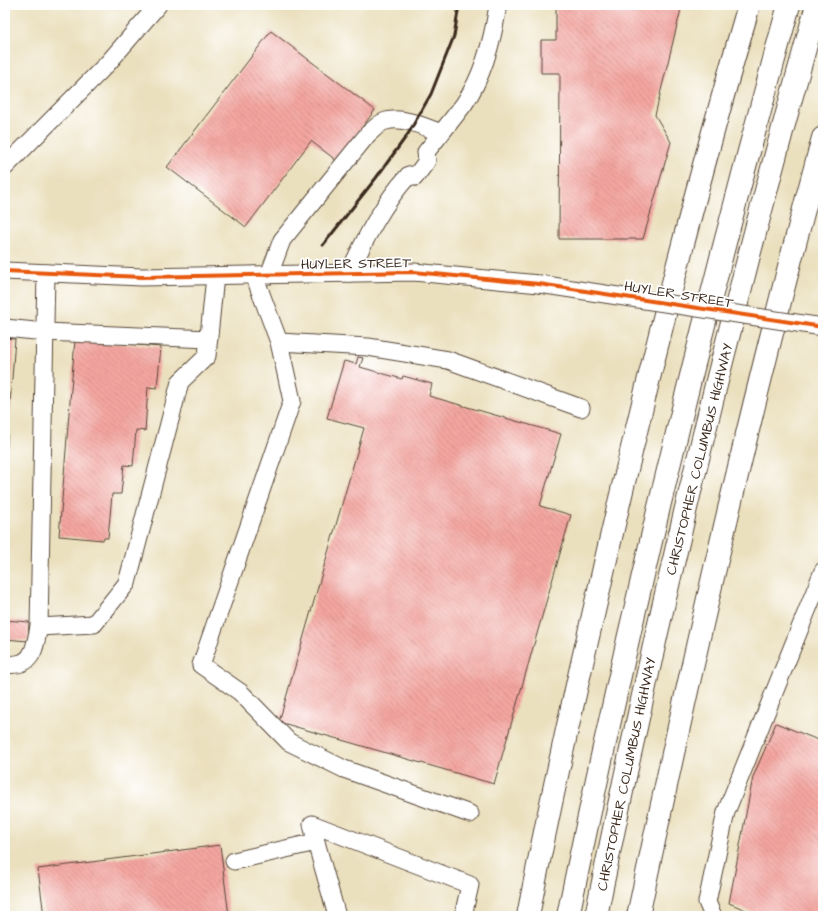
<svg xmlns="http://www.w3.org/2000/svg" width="828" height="921" viewBox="0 0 828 921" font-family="'Architects Daughter',sans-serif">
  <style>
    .building { fill: url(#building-back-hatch) }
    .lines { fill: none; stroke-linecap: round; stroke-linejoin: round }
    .minor-casing { stroke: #554536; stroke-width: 19 }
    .highway-casing { stroke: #554536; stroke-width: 24 }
    .minor { stroke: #fff; stroke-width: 17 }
    .highway { stroke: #fff; stroke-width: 22 }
    .rail { stroke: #3b2a1e; stroke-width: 3 }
    .minor-bridge-casing { stroke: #554536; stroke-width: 19; stroke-linecap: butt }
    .minor-bridge { stroke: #fff; stroke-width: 17 }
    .cycleway-casing { stroke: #fff; stroke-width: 6 }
    .cycleway { stroke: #e8590c; stroke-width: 4 }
    .labels { text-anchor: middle; stroke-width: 3.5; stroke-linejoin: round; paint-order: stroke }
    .street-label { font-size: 14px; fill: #3b2a1e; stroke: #fff }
  </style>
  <defs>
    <pattern id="building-back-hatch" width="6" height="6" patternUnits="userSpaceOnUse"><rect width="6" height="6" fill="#f4a6a0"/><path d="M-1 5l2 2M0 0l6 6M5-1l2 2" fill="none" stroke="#c78782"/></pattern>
  </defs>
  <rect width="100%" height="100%" fill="#fff"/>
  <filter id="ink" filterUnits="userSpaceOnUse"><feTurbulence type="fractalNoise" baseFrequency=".025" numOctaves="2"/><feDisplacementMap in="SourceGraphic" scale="8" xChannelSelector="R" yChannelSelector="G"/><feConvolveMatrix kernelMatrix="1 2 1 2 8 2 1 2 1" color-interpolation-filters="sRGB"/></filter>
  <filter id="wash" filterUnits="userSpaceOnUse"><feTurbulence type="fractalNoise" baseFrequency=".012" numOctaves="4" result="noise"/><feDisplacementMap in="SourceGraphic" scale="16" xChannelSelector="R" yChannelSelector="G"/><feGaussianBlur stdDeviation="0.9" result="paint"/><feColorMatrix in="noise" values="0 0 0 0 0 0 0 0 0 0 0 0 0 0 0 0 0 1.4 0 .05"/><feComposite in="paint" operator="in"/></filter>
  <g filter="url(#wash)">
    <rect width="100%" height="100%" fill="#ebe0be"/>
    <g id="blocks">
      <g class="building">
        <path d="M556,5H682L655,115L671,142L643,239H559L560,73H541V40H556Z"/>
        <path d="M271,31L375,110L337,161L311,141L246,227L167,167Z"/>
        <path d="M5,338L15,339L6,456H5Z"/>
        <path d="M75,340L161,347L157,388L148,387L145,431L136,430L133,466L124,465L121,494H112L108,538H104L103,540L59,536Z"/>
        <path d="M358,357L363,358L360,367L402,379L403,376L432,384L429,396L561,434L540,506L571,515L494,784L279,722L364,428L327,418L344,361L356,364Z"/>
        <path d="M5,620L29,622L28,641L5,639Z"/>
        <path d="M776,723L823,742V916H760L729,903L753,777Z"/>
        <path d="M220,845L229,916H44L38,869Z"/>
      </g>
    </g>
  </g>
  <g filter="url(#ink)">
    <use href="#blocks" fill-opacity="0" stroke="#554536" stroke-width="1"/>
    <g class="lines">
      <defs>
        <g id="minor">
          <path d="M5,167L108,63L158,5"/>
          <path d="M409,175L415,177L427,161L426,152C439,136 452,120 464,104C484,75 493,39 498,5"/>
          <path d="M5,271L142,277L414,272L539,284"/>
          <path d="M46,273L39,627L94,624L127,583L180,382L207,356L215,276"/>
          <path d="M349,273C365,239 383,203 409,175"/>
          <path d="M254,275L279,342L292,401L201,665L240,692L289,742L344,769L470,814"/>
          <path d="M269,275L282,240L368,134C373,130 380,122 386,121C403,116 425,127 441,133"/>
          <path d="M5,328L45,332L209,339"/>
          <path d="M279,342L368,347L448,360L581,408"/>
          <path d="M5,665C10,664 16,665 21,663C35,659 36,639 39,627"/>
          <path d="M234,861L316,842"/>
          <path d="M337,916L316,842L312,824L470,885L463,916"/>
          <path d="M713,916L707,902L726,812L823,571"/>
        </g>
        <g id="highway">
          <path d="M528,916C549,808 573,701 598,594C643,396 692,199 749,5"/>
          <path d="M568,916C631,610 705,306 789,5"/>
          <path d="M596,916C658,610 732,306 817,5"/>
          <path d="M638,916C693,655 753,396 823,138"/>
        </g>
      </defs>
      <use href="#minor" class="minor-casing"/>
      <use href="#highway" class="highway-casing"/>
      <use href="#minor" class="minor"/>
      <use href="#highway" class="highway"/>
      <path class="rail" d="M323,245L376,178L408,134L431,94L454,36L459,5"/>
      <defs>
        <path id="minor-bridge" d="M539,284L823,327"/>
      </defs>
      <use href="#minor-bridge" class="minor-bridge-casing"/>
      <use href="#minor-bridge" class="minor-bridge"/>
      <defs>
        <path id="cycleway" d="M5,271L142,277L414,272L539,284L823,327"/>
      </defs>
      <use href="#cycleway" class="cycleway-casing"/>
      <use href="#cycleway" class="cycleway"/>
    </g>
  </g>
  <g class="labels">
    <g class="street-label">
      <text transform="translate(356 263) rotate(-1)" y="5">HUYLER STREET</text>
      <text transform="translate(679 294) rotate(9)" y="5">HUYLER STREET</text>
      <text transform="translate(699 459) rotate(-76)" y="5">CHRISTOPHER COLUMBUS HIGHWAY</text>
      <text transform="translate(626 774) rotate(-78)" y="5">CHRISTOPHER COLUMBUS HIGHWAY</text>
    </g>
  </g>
  <rect width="828" height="921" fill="none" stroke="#fff" stroke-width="20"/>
</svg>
